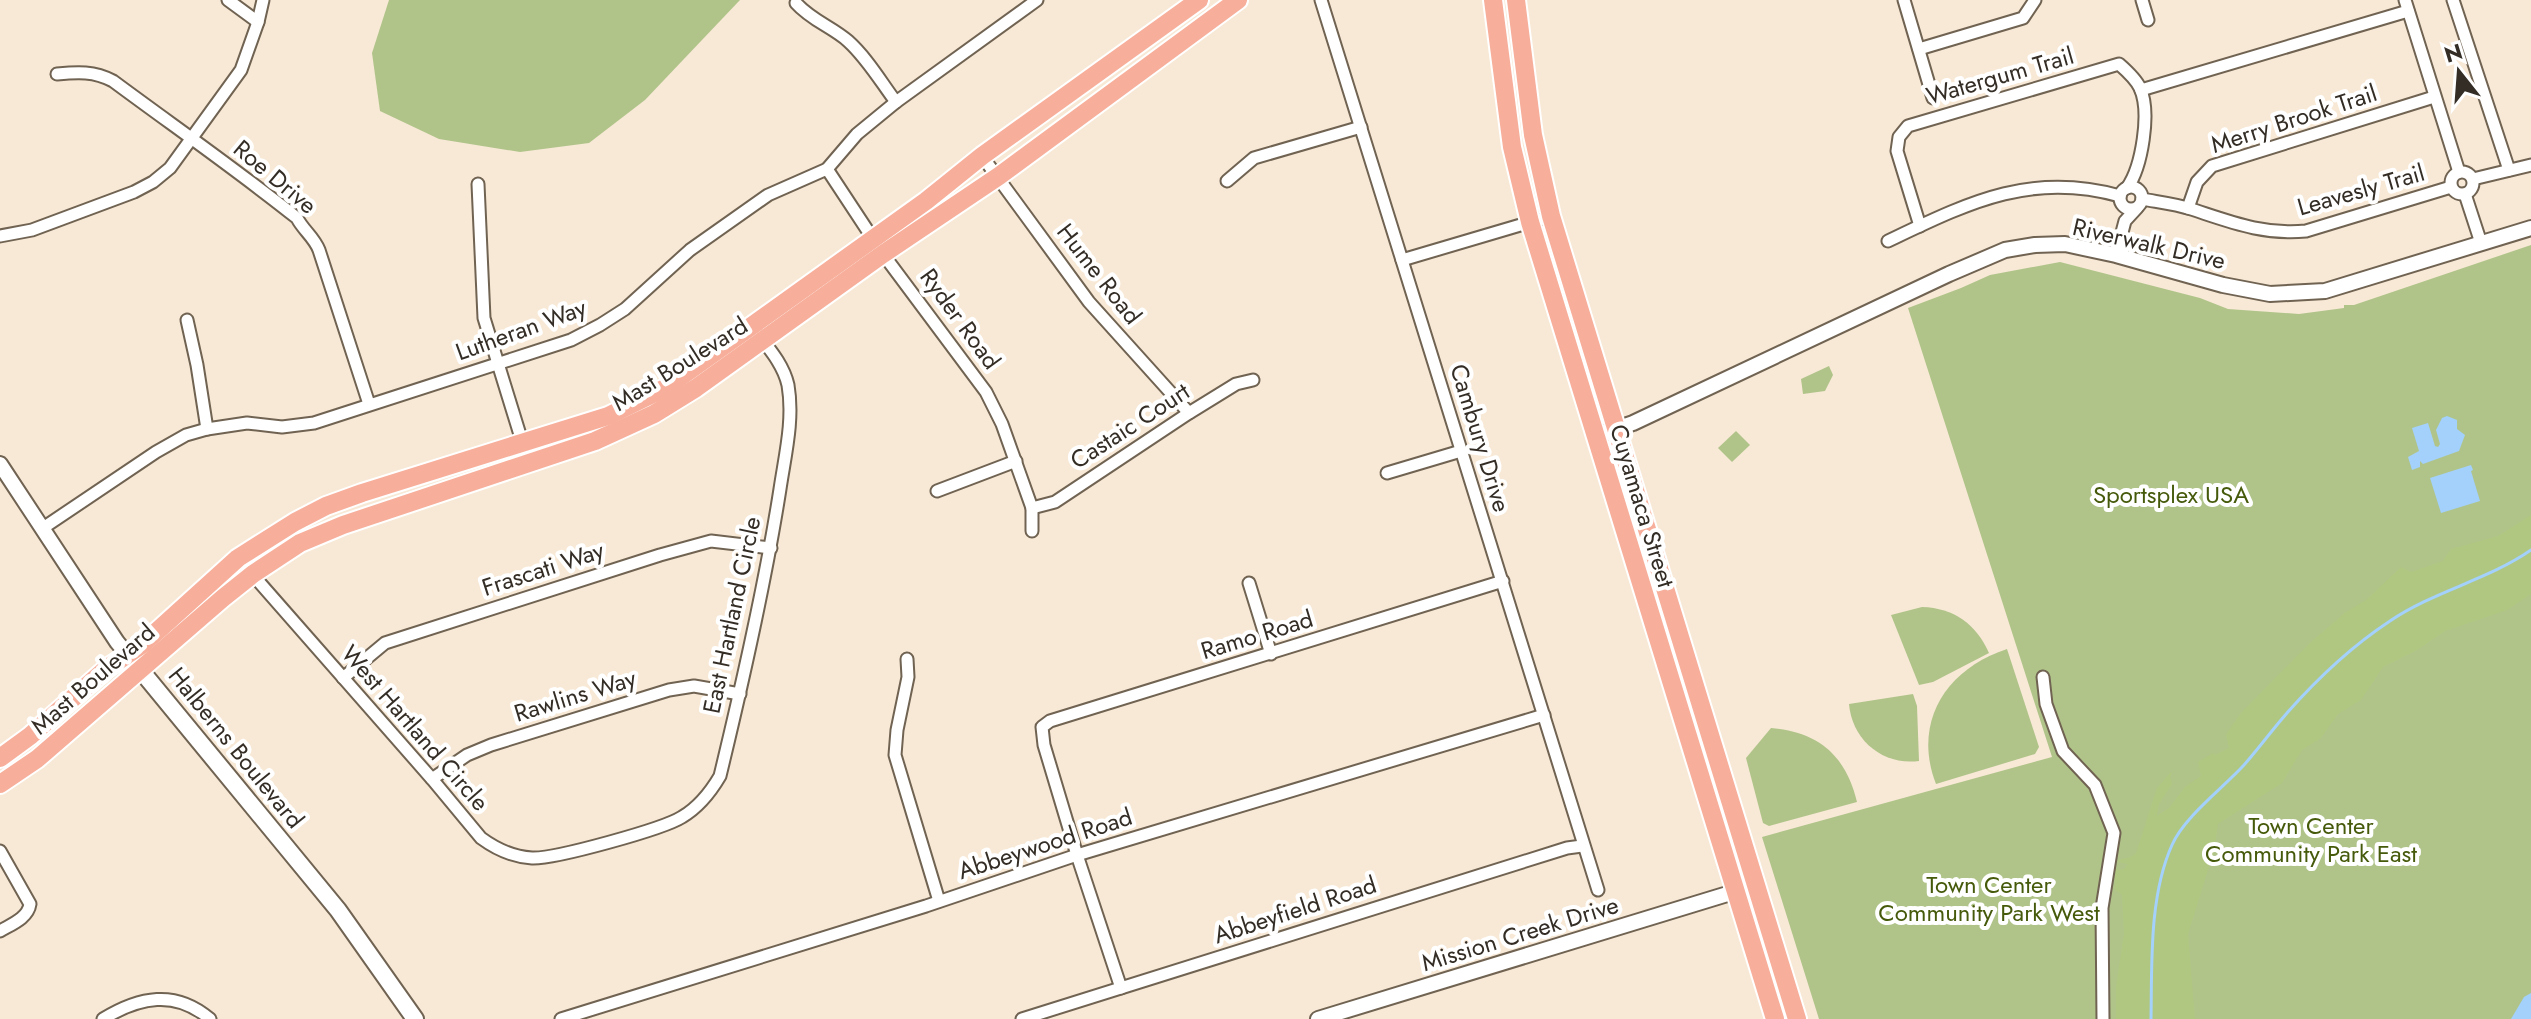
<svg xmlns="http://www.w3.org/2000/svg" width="2531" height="1019" viewBox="0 0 2531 1019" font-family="Jost,sans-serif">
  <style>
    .green { fill: #b0c48a }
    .forest { fill: #b0c781 }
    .water { fill: #a3d1fb }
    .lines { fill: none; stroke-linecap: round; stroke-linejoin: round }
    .stream { stroke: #a3d1fb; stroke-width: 3 }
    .minor-casing { stroke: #706352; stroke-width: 15 }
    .tertiary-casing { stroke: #706352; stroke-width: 18 }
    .secondary-casing { stroke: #706352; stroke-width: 20 }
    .primary-casing { stroke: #fff; stroke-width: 22 }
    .minor { stroke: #fff; stroke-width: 11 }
    .tertiary { stroke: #fff; stroke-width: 14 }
    .secondary { stroke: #fff; stroke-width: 16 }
    .primary { stroke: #f7af9b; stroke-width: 18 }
    .labels { text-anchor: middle; stroke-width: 8; stroke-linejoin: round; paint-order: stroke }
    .street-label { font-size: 24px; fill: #332d26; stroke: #fff }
    .park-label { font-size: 24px; fill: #465a0b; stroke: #fff }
  </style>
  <rect width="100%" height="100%" fill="#f8e9d6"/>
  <g class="green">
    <path d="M389,0H740L645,100L589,143L520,152L439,139L380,111L372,53Z"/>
    <path d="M2531,245V1019H1819L1762,837L2052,757L1908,308L1961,288L1990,275L2060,262L2200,298L2228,309L2299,314L2344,308V305H2354Z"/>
    <path d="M1829,366L1833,375L1825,391L1803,394L1801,379Z"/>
    <path d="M1736,431L1750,445L1732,462L1718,448Z"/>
    <path d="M1922,607C1954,608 1976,624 1989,653L1933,682L1919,685L1891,615Z"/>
    <path d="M2007,649L2039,747L2035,754L1936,784C1912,722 1946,669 2007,649Z"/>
    <path d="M1913,694L1917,706L1919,761C1883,766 1852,740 1849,704Z"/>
    <path d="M1771,728C1819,732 1846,756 1857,802L1769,826L1763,823L1746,758Z"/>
  </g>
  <path class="forest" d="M2531,515V594L2507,610L2445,631L2417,650L2383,667L2361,700L2338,714L2321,738L2302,750L2282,783L2218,824L2214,851L2188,934L2195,1019H2116V987L2124,933L2122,895L2115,890V870L2124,869L2128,864L2117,862C2122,857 2130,859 2136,853L2157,788L2170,773H2172L2170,777L2172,784L2159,804L2157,816L2169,808L2185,787L2201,776L2198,762L2213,753L2215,755L2229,748L2226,734L2241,713L2311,642L2346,612L2366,600L2401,567L2411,572L2443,561L2451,549L2498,536Z"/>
  <g class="water">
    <path d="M2447,416L2457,420V429L2465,435L2459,451L2423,464L2420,461V467L2412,470L2408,457L2419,451L2412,428L2428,423L2435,446L2438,447L2440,444L2436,430L2442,418Z"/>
    <path d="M2471,465L2473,470L2471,471L2480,501L2441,513L2430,478Z"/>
    <path d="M2531,993V1019H2511L2524,997Z"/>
  </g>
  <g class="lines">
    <path class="stream" d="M2151,1019C2152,964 2149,896 2172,845C2184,817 2223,788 2244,765C2259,748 2272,730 2287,713C2317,679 2352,646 2390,621C2434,591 2488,580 2531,550"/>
    <defs>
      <g id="minor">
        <path d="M228,0L258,22"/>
        <path d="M1321,0L1598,890"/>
        <path d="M1904,0L1933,98"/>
        <path d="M2142,0L2148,20"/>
        <path d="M2405,0L2459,172"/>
        <path d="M2453,0L2509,170"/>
        <path d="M796,3C811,20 832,27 848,41C867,58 881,82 896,102"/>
        <path d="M1919,49L2023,18L2035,0"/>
        <path d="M57,74C78,72 94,71 113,81C175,127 237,170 297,218C303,230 314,237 319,250L369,404"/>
        <path d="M2141,90L2408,11"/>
        <path d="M982,156L1089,302L1189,413"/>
        <path d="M827,169L883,254L986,392L1002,424L1032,508V531"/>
        <circle cx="2462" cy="183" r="11"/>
        <path d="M2473,179L2531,165"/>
        <path d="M1227,181L1254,158L1361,127"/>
        <path d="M478,184L484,318L529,464"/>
        <circle cx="2131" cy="198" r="11"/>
        <path d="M2465,194L2481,243"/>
        <path d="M2142,199C2158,202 2176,204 2191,209C2231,222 2263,235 2306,231L2451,187"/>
        <path d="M2188,208L2197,182L2212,166L2434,97"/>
        <path d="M1920,226L1897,151L1899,137L1908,126L2119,64C2127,71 2136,79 2140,88C2151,112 2142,167 2127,188"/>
        <path d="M0,236L32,230L134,192L153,182L170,168L241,70L258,22L263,0"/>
        <path d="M1888,241C1968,203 2030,171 2120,196"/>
        <path d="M2116,255L2125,221L2137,208"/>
        <path d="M1402,260L1551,216"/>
        <path d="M187,320L197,365L207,429"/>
        <path d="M1387,473L1461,451"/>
        <path d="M937,491L1016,461"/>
        <path d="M1032,508L1055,502L1189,413L1236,384L1253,380"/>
        <path d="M43,528L156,452L186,435L207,429L247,423L282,427L314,423L571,340L600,325L625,309L690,250L768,195L827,169L857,134L896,102L1037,0"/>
        <path d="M238,558L432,779L481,838C496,849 514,857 532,858C555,859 663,829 682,817C699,807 710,793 720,776C743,681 765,585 780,489C785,455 794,420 788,385C784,367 772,352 761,338"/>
        <path d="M1249,583L1271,654"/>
        <path d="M907,659L908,677L897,730L895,755L939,901"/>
        <path d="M2043,677L2046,704L2063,751L2095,785L2114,833L2102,908L2103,1019"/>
        <path d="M343,678L385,643L660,555L711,541L771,548"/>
        <path d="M432,779L467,755L491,745L669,690L694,686L740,694"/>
        <path d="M0,851L30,904C28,918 12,924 0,931"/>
        <path d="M1121,988L1077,855L1044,745L1042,727L1050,721L1503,581"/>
        <path d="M103,1019C139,997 175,989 210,1019"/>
        <path d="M561,1019L926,906L1077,855L1544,715"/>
        <path d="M1022,1019L1567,848L1582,846"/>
      </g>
      <g id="tertiary">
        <path d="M1595,436L1633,423L1949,274L2005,250L2035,245L2065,244L2116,255L2223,285L2270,294L2325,291L2531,228"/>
        <path d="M0,464L117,642L127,654"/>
        <path d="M1318,1019L1734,892"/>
      </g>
      <path id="secondary" d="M134,662L338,910L415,1019"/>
      <g id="primary">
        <path d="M1493,0L1512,147L1530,222L1775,1019"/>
        <path d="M1516,0L1533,135L1551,216L1797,1019"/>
        <path d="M0,758L30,736L106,669L143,644L238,558L295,522L326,506L362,493L608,416L665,388L926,201L982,156L1199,0"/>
        <path d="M0,784L37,759L223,598L253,574L300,543L343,525L595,441L654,414L696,388L883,254L999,176L1238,0"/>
      </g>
    </defs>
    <use href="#minor" class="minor-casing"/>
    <use href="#tertiary" class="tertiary-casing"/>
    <use href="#secondary" class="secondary-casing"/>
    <use href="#primary" class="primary-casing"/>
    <use href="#minor" class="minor"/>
    <use href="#tertiary" class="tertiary"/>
    <use href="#secondary" class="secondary"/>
    <use href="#primary" class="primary"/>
  </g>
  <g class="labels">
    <g class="street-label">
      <text transform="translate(2000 76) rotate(-16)" y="8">Watergum Trail</text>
      <text transform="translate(2294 119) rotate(-18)" y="8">Merry Brook Trail</text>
      <text transform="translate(275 177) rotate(40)" y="8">Roe Drive</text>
      <text transform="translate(2361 190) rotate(-16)" y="8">Leavesly Trail</text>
      <text transform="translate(2149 244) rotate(13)" y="8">Riverwalk Drive</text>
      <text transform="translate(1099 274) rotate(52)" y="8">Hume Road</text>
      <text transform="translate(960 319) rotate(54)" y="8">Ryder Road</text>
      <text transform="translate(521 330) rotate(-20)" y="8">Lutheran Way</text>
      <text transform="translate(680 364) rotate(-32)" y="8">Mast Boulevard</text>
      <text transform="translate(1130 426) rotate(-33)" y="8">Castaic Court</text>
      <text transform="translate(1480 438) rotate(73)" y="8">Cambury Drive</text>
      <text transform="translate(1642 506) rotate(73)" y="8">Cuyamaca Street</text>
      <text transform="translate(543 569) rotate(-18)" y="8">Frascati Way</text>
      <text transform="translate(732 615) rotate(-78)" y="8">East Hartland Circle</text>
      <text transform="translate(1257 635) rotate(-17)" y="8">Ramo Road</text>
      <text transform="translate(93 679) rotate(-41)" y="8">Mast Boulevard</text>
      <text transform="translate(575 696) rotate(-17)" y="8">Rawlins Way</text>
      <text transform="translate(415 728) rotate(49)" y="8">West Hartland Circle</text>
      <text transform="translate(236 748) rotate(51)" y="8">Halberns Boulevard</text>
      <text transform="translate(1045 844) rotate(-18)" y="8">Abbeywood Road</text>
      <text transform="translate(1295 910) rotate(-18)" y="8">Abbeyfield Road</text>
      <text transform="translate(1520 934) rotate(-17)" y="8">Mission Creek Drive</text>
    </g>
    <g class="park-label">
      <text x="2171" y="503">Sportsplex USA</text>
      <text x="2311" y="834">Town Center<tspan x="2311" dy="28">Community Park East</tspan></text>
      <text x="1989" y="893">Town Center<tspan x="1989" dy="28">Community Park West</tspan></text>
    </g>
  </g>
  <g transform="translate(2459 72) rotate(343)" stroke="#ffffff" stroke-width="6" paint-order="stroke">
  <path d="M0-6L14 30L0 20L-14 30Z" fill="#332d26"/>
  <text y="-12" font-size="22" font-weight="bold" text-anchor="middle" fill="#332d26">N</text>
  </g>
</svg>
